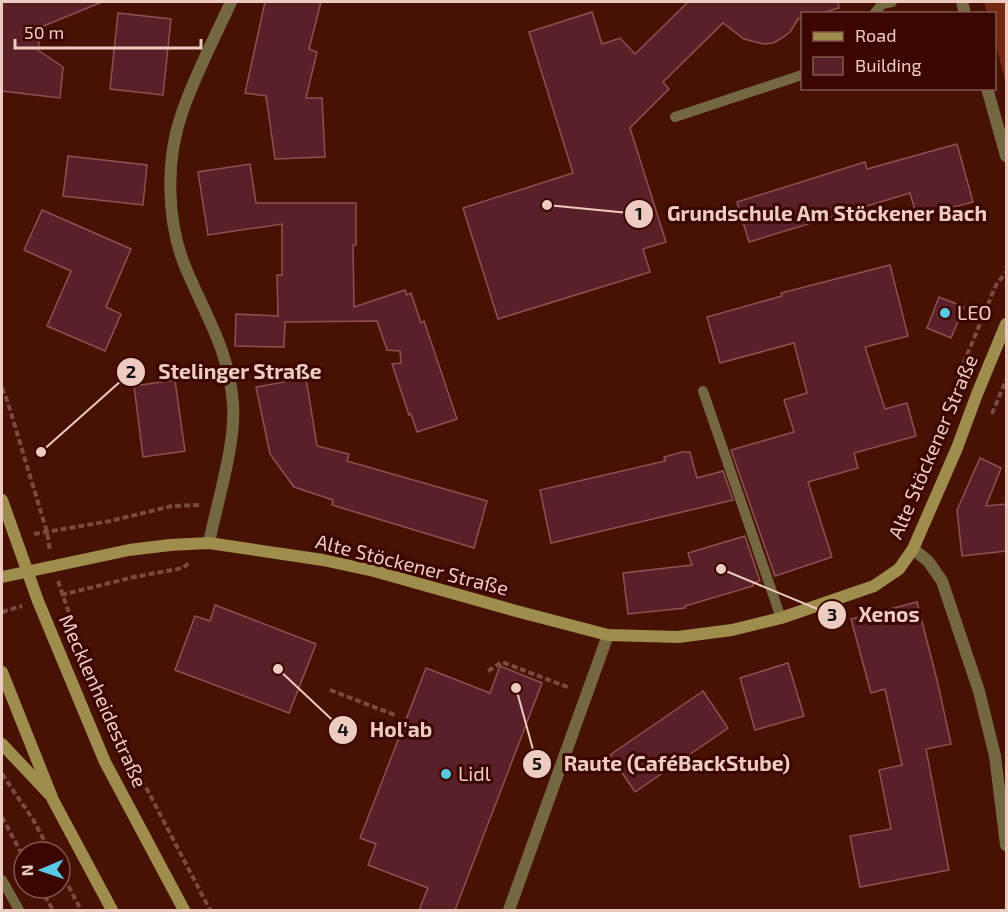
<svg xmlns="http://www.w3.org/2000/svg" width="1008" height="912" viewBox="0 0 1008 912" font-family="'Exo 2',sans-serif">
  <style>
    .green { fill: #762813 }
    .building { fill: #592027; stroke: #8f5055; stroke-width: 1.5 }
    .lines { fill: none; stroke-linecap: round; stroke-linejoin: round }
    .path { stroke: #794a3d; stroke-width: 4; stroke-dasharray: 6 3; stroke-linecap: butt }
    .lane { stroke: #736841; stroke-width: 10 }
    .street { stroke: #736841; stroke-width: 12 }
    .secondary { stroke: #9e8d4c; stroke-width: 12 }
    .poi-dot { fill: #58c9e3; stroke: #3c0600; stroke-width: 2 }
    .labels { text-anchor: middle; stroke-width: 6; stroke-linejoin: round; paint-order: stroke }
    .poi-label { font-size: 20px; fill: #eecbc1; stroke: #3c0600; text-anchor: start }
    .street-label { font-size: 20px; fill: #eecbc1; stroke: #3c0600 }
    .leader { fill: none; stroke: #eecbc1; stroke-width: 2 }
    .callout-dot { fill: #eecbc1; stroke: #3c0600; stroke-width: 2 }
    .mark-label { font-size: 18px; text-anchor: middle; font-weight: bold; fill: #111 }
    .callout-label { font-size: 21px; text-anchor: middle; font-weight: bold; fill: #eecbc1; stroke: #3c0600; stroke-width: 6; stroke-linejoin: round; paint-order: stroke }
  </style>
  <rect width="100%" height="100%" fill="#471204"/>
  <path class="green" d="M984,2H1006V84L995,41L994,14L987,13Z"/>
  <g class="building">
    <path d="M2,2H102L41,27L38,50L63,67L60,98L2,91Z"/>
    <path d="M265,2H321L309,49L317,52L306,98H322L325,157L275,159L266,96L245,93Z"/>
    <path d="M688,2H838L839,8L818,14H802V18L798,19L790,32L782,38L773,43L764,44L744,39L723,23L663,82L669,89L630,128L666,242L643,249L650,272L498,319L463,208L573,173L529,32L592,12L602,44L620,38L635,54Z"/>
    <path d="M118,13L171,19L163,95L110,89Z"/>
    <path d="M957,144L973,202L917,217L910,193L749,242L737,202L865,162L867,169Z"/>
    <path d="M68,156L147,165L143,205L63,196Z"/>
    <path d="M250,164L256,203H356V245H353L354,307L405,290L407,295L411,293L421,323L424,321L457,419L417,432L411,414L409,415L392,364L401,363L400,351L387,350L377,321L285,322L284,347L235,346L236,314L278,316L277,275H282V224L208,235L198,172Z"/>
    <path d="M42,210L131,249L106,307L121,314L105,351L47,326L71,271L24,250Z"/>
    <path d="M890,265L908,336L865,347L885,409L907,403L916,436L854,453L858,468L808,482L832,557L775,576L731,450L794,432L784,400L807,393L794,343L720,363L707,317L782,296L781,293Z"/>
    <path d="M939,297L964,307L951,338L927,328Z"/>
    <path d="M306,378L317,446L349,454L347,461L487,501L474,548L332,505L333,500L294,487L270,454L256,387Z"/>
    <path d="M175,380L185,451L143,457L134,386Z"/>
    <path d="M682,452H690L697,478L723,471L733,500L551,543L540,490L665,461L664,457Z"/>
    <path d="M980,458L1001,468L986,506L1006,504V551L962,556L957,510Z"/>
    <path d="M745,536L760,581L753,583V586L685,606V608L628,614L623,573L692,565L688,553Z"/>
    <path d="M917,602L938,684L951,744L926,749L949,870L860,887L850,836L891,829L879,770L902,765L885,689L871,693L851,619Z"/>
    <path d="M215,605L316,644L289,713L175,670L195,616L210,621Z"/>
    <path d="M788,663L804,716L755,730L740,678Z"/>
    <path d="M500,666L542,683L455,910H419L428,888L368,865L376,844L360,838L426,668L490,693Z"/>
    <path d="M703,691L728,728L635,792L610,755Z"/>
  </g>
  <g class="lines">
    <g class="path">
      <path d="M2,388L7,400L47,532L50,551"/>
      <path d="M958,389V377L996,285L1006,272"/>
      <path d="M992,414L1006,380"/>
      <path d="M34,534L110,521L172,506L200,505"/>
      <path d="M58,581L83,654L127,751L210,910"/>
      <path d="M61,595L134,577L183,568L190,562"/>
      <path d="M2,612L22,606"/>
      <path d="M488,671L502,662L570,688"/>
      <path d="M330,690L395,715"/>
      <path d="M2,774L34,821L50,852"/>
      <path d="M2,817L24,858"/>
      <path d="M60,870L81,910"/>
      <path d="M40,888L53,910"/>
    </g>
    <g class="lane">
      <path d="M874,14L882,4L892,2"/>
      <path d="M675,117L802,75"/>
      <path d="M703,391L781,618"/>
      <path d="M2,880L19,910"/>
    </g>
    <g class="street">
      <path d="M962,2L965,14"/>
      <path d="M987,88L1006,156"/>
      <path d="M209,543C217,502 236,444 233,404C229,351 207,318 187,271C166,223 165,159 183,110C196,73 215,37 231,2"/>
      <path d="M913,549L928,561L942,581L979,691L995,756L1006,845"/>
      <path d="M509,910L608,635"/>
    </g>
    <g class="secondary">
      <path d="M2,500L38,601L105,762L184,910"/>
      <path d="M2,577L129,550L170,545L209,543L323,560L374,571L516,611L608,635L678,637L732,630L781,618L874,586L899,569L913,549L957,448L977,394L1006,324"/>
      <path d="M2,672L53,800L112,910"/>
      <path d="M2,744L49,794"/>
    </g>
  </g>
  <g class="poi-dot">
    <circle cx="945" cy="313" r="6"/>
    <circle cx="446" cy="774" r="6"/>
  </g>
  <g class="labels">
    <g class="poi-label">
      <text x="957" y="320">LEO</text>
      <text x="458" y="781">Lidl</text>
    </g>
    <g class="street-label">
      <text transform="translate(933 447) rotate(-67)" y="7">Alte Stöckener Straße</text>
      <text transform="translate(412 565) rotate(14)" y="7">Alte Stöckener Straße</text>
      <text transform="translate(103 701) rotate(66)" y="7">Mecklenheidestraße</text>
    </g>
  </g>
  <path class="leader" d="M547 205L639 214M41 452L131 372M721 569L832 615M278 669L343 730M516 688L537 764"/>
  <g class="callout-dot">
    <circle cx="547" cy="205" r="6"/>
    <circle cx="41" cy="452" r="6"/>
    <circle cx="721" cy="569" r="6"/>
    <circle cx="278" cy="669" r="6"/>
    <circle cx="516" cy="688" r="6"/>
    <circle cx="639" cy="214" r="15"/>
    <circle cx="131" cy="372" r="15"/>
    <circle cx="832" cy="615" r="15"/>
    <circle cx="343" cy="730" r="15"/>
    <circle cx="537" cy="764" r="15"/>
  </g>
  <g class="mark-label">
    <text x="639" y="220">1</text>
    <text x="131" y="378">2</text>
    <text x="832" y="621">3</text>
    <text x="343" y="736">4</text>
    <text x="537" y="770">5</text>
  </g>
  <g class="callout-label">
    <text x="827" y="221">Grundschule Am Stöckener Bach</text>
    <text x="240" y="379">Stelinger Straße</text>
    <text x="889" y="622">Xenos</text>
    <text x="401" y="737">Hol'ab</text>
    <text x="677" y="771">Raute (CaféBackStube)</text>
  </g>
  <rect width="1008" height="912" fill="none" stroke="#eecbc1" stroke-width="6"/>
  <rect x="801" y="12" width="195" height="78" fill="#3c0600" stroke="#83554d" stroke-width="1.5"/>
  <rect x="813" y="32" width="30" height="9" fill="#9e8d4c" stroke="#83554d" stroke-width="1.5"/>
  <text x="855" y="42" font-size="18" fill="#eecbc1">Road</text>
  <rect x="813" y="57" width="30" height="18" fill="#592027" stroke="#83554d" stroke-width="1.5"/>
  <text x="855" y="72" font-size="18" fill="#eecbc1">Building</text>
  <g transform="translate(42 870) rotate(268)"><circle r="28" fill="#3c0600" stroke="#83554d" stroke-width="1.5"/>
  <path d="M0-4.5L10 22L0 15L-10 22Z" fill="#58c9e3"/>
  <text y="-9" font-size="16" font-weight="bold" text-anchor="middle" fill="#eecbc1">N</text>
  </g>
  <path d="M15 39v9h186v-9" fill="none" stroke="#eecbc1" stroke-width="3"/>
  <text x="24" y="39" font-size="18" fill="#eecbc1" stroke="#3c0600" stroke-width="4.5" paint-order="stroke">50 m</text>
</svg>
